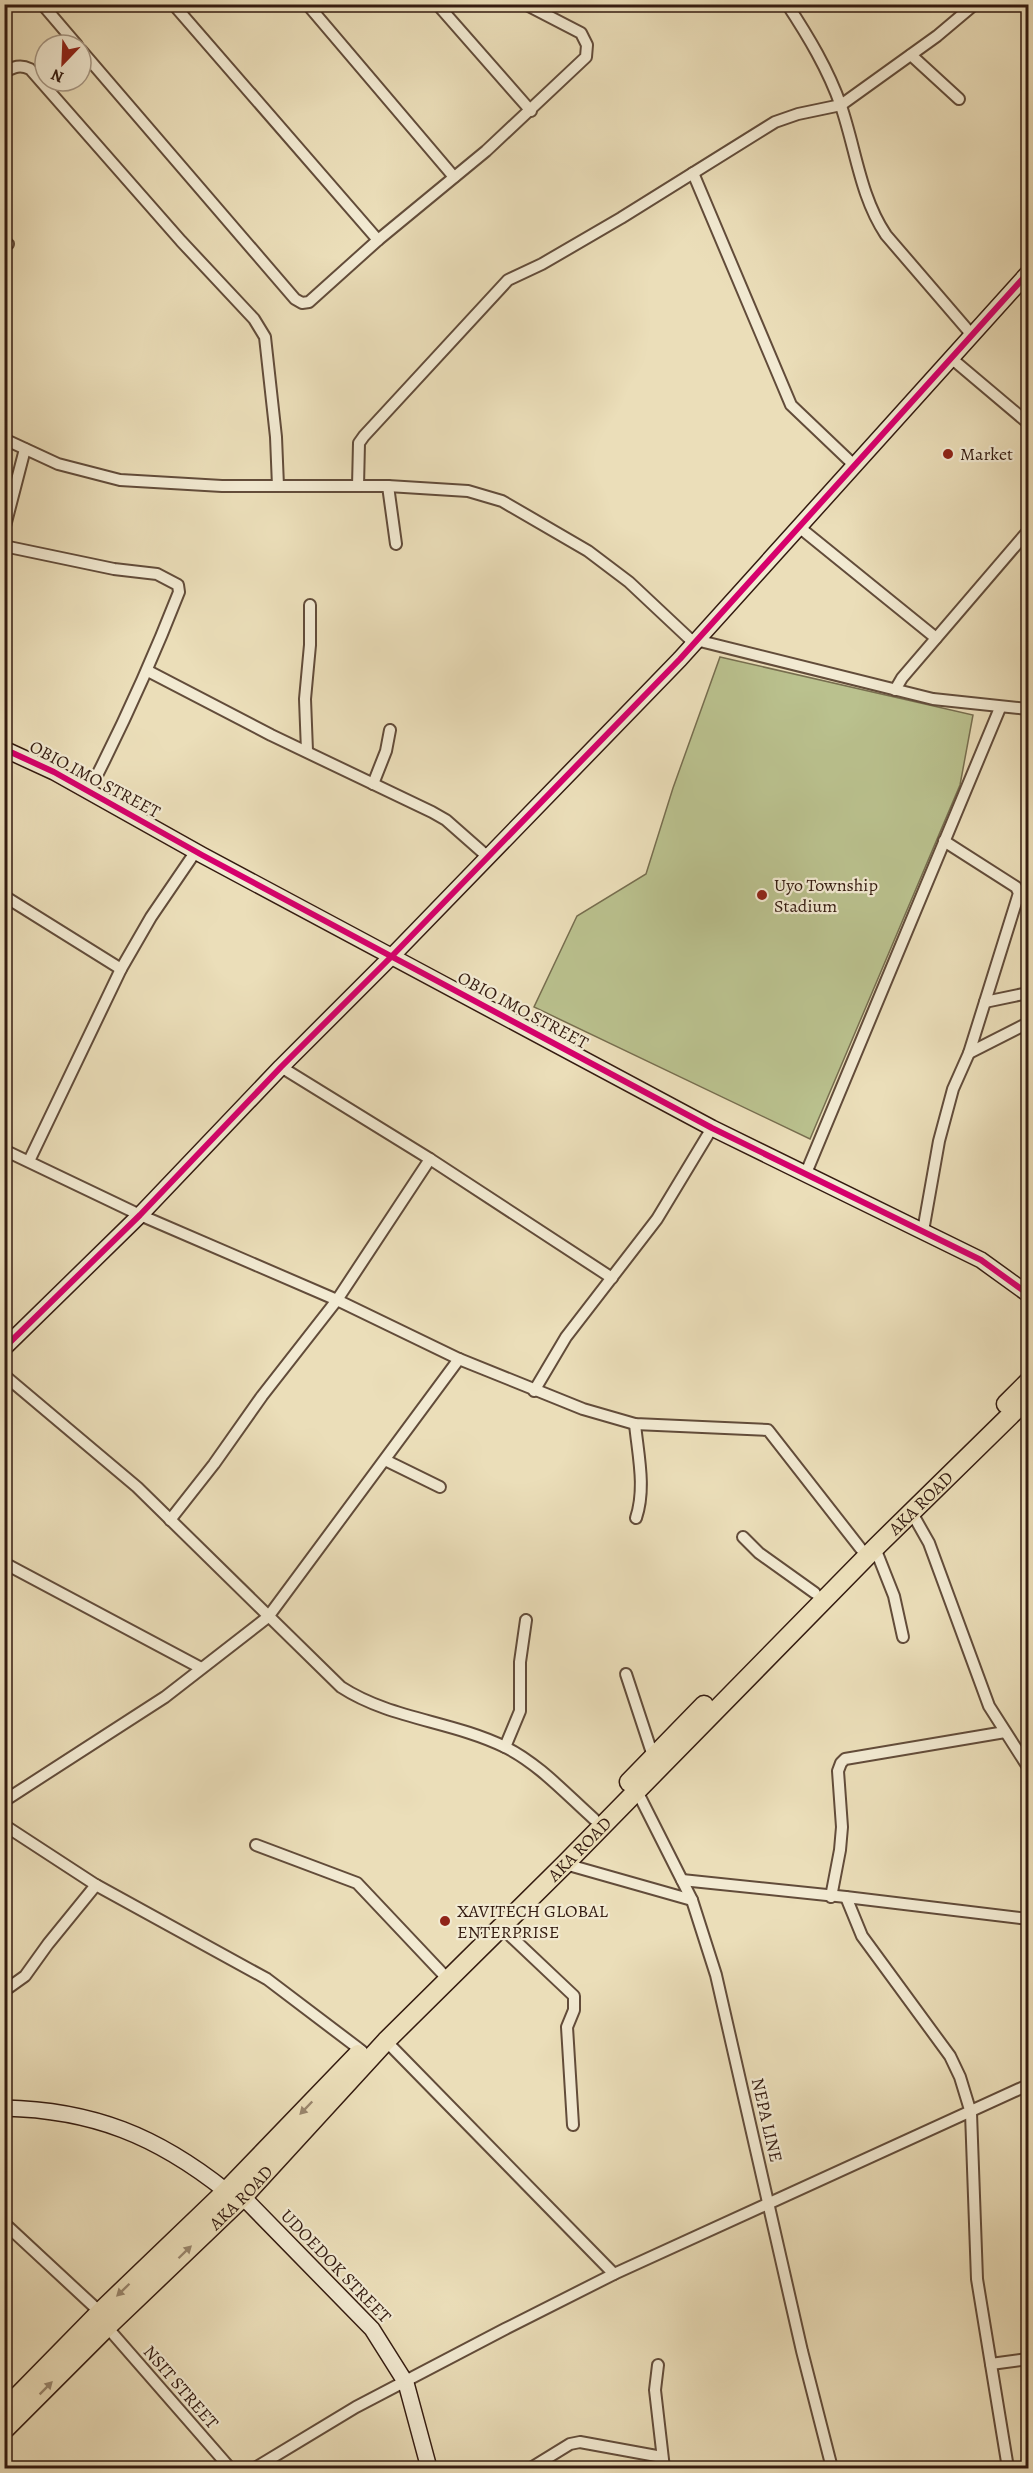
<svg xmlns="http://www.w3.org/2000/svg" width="1033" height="2473" viewBox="0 0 1033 2473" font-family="Alegreya,serif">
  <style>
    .pitch { fill: #bac18e; stroke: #776e4f; stroke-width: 1.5 }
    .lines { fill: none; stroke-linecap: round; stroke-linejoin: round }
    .street-casing { stroke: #624c3a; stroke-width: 14 }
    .secondary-casing { stroke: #341b10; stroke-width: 18 }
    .primary-casing { stroke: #341b10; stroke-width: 21 }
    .street { stroke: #f2ead2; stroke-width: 10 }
    .secondary { stroke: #f2ead2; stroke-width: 15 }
    .primary { stroke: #ebdeb9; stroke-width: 18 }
    .cycleway-casing { stroke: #f2ead2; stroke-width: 10 }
    .cycleway { stroke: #d6006c; stroke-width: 6 }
    .oneway { fill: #99866d }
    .poi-dot { fill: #8f2418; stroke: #f2ead2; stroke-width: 2 }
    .labels { text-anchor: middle; stroke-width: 4.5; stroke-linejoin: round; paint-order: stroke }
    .poi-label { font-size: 18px; fill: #341b10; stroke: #f2ead2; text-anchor: start }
    .street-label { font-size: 18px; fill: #341b10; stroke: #f2ead2 }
  </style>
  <rect width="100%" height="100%" fill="#ebdeb9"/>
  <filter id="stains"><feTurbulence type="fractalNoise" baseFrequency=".00333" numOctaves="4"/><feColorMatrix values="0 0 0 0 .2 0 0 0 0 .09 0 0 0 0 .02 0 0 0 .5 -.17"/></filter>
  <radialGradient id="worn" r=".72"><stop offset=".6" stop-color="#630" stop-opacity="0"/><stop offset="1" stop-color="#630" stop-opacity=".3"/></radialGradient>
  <path class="pitch" d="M720,657L973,715L960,785L810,1139L534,1007L577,916L646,874L673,788Z"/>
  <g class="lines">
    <defs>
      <g id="street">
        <path d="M42,4L77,45"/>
        <path d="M173,4L378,240"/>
        <path d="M307,4L454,177"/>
        <path d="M437,4L531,111"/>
        <path d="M787,4C808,36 828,69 841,106C856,150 860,196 886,235L972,335"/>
        <path d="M81,50L295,299L302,303L309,302L378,240L486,151L586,57L587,45L581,33L525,4"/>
        <path d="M911,55L959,99"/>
        <path d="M4,72C14,67 20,64 30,69L181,241L254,319L265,337L276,437L278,486"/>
        <path d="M693,173L791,405L855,466"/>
        <path d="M4,241L8,244"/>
        <path d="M951,358L1028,423"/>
        <path d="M4,439L58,464L120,480L222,486H388L468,491L502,501L588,551L629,582L694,643L696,640L933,699L1028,709"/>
        <path d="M358,486L359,443L364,436L508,280L542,264L621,218L775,122L798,114L841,105L937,36L975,4"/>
        <path d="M388,486L396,544"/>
        <path d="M799,527L936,638"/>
        <path d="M4,530L25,449"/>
        <path d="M4,546L114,569L157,574L178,585L179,592C152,661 123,725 89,791"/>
        <path d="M148,671L271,735L432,812L446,820L488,857"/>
        <path d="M895,690L902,678L1028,531"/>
        <path d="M307,751L305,699L310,645V605"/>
        <path d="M373,784L386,751L390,730"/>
        <path d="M4,896L121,969"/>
        <path d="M985,1002L1028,993"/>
        <path d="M969,1053L1028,1023"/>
        <path d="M281,1067L430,1159L612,1278"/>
        <path d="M4,1150L140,1215L337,1300L459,1359L583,1409L635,1424L768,1430L861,1549"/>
        <path d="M29,1161L121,969L151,917L196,851"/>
        <path d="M806,1173L1000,708"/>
        <path d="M923,1231L939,1141L953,1089L969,1053L1019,893L1016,887L944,841"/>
        <path d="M4,1375L137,1487L341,1687C390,1719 452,1721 505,1747C538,1763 567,1795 594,1819"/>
        <path d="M534,1391L566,1337L657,1219L712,1128"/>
        <path d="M635,1424C638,1455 646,1488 636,1518"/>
        <path d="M385,1460L440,1487"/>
        <path d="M912,1513L929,1543L989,1706L1028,1767"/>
        <path d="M170,1520L214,1464L262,1396L337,1300L430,1159"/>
        <path d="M743,1537L759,1553L815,1593"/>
        <path d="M875,1548L894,1596L903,1637"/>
        <path d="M4,1563L201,1668"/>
        <path d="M626,1674L653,1756"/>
        <path d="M505,1747L520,1711V1662L526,1620"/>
        <path d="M637,1791L692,1900L716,1975L802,2351L832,2468"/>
        <path d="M4,1801L165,1697L268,1617L459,1359"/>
        <path d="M4,1825L96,1885L267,1979L362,2051"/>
        <path d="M256,1845L357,1883L442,1973"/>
        <path d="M565,1864L692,1900"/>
        <path d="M682,1880L846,1897L1028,1919"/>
        <path d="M831,1897L840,1850L842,1827L838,1771L841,1763L845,1759L1005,1732"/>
        <path d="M846,1897L862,1936L950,2056L960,2077L971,2113L977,2279L1008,2468"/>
        <path d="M502,1928L574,1996V2010L567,2027L573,2125"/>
        <path d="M4,1991L25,1976L48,1944L96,1885"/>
        <path d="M386,2041L614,2274"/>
        <path d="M4,2223L100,2312"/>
        <path d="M107,2327L230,2468"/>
        <path d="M991,2364L1028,2359"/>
        <path d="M658,2365L655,2390L664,2468"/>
        <path d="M255,2468L356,2407L505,2329L614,2274L1028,2085"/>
        <path d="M531,2468L570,2444L580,2442L662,2457"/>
      </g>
      <g id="secondary">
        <path d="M4,749L54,772L202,855L712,1128L981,1260L1028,1294"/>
        <path d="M4,1348L140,1215L281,1067L392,956L680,659L1028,273"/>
        <path d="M4,2108C93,2110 157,2136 226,2191"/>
        <path d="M243,2197L372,2329L406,2383L429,2468"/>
      </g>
      <g id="primary">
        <path d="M1006,1404L1028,1382"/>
        <path d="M629,1782L704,1705"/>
        <path d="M4,2410L100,2312L226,2191L358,2054"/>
        <path id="s1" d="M4,2430L107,2327L243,2197L386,2041L565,1864L875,1548L1028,1398"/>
      </g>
    </defs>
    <use href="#street" class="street-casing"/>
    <use href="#secondary" class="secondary-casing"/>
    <use href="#primary" class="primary-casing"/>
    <use href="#street" class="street"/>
    <use href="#secondary" class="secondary"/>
    <use href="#primary" class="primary"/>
    <defs>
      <g id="cycleway">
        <path d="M4,749L54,772L202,855L712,1128L981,1260L1028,1294"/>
        <path d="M4,1348L140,1215L281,1067L392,956L680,659L1028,273"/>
      </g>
    </defs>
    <use href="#cycleway" class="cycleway-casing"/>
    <use href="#cycleway" class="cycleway"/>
  </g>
  <defs><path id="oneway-solid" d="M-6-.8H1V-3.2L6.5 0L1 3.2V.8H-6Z" transform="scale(1.5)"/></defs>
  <g class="oneway">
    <use href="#oneway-solid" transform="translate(306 2108) rotate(134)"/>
    <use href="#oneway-solid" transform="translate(185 2252) rotate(-44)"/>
    <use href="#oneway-solid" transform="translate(123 2290) rotate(136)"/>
    <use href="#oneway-solid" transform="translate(46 2388) rotate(-45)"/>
  </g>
  <g class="poi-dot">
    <circle cx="948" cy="454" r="6"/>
    <circle cx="762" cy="895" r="6"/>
    <circle cx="445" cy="1921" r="6"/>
  </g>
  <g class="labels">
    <g class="poi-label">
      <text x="960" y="460">Market</text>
      <text x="774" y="891">Uyo Township<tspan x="774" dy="21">Stadium</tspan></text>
      <text x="457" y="1917">XAVITECH GLOBAL<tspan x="457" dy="21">ENTERPRISE</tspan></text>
    </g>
    <g class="street-label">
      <text transform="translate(95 779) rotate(28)" y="6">OBIO IMO STREET</text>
      <text transform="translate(523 1010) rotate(28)" y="6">OBIO IMO STREET</text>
      <text dy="6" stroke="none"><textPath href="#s1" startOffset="1304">AKA ROAD</textPath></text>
      <text dy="6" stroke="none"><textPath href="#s1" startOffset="818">AKA ROAD</textPath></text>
      <text transform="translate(767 2120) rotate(77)" y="6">NEPA LINE</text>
      <text dy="6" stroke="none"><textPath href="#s1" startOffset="332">AKA ROAD</textPath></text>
      <text transform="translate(336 2266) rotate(46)" y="6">UDOEDOK STREET</text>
      <text transform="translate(181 2387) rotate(49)" y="6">NSIT STREET</text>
    </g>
  </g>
  <rect width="1033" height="2473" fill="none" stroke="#ebdeb9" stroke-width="24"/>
  <rect x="6" y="6" width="1021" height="2461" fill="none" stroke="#341b10" stroke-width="3"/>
  <rect x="12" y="12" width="1009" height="2449" fill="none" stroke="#341b10" stroke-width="1.5"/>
  <g transform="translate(63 63) rotate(203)"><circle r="28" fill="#f2ead2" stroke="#a69784" stroke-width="1.5"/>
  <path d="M0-4.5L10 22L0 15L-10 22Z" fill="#8f2418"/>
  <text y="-9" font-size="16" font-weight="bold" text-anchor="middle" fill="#341b10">N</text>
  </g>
  <rect width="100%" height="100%" filter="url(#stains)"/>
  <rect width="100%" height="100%" fill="url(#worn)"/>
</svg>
